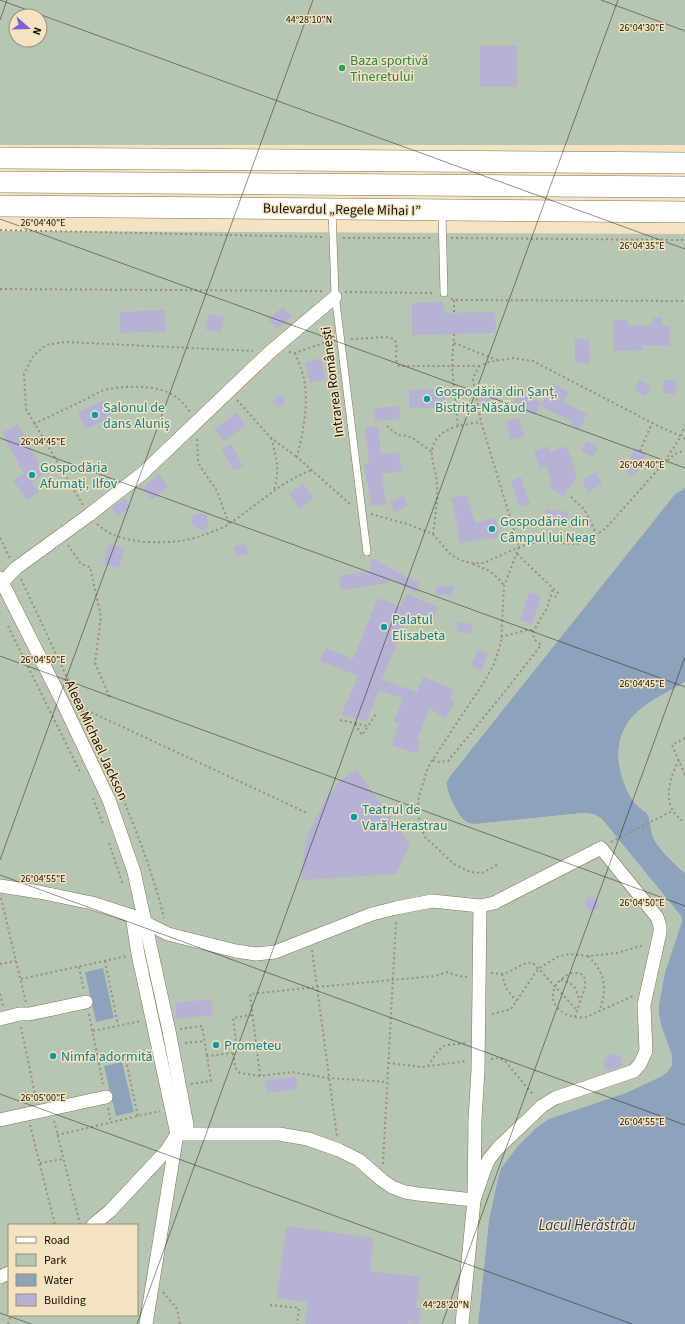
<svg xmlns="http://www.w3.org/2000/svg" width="685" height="1324" viewBox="0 0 685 1324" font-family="'Source Sans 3',sans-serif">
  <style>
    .green { fill: #b7c6b2; fill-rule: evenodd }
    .water { fill: #8fa2bb }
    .building { fill: #b5b2d4 }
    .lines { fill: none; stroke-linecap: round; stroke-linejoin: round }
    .lane-casing { stroke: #817354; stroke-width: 8 }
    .street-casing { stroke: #817354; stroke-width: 14 }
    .primary-casing { stroke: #817354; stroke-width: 22 }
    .path { stroke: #9a8f76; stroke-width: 2; stroke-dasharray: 2 3; stroke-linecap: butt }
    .lane { stroke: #fff; stroke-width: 7 }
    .street { stroke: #fff; stroke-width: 13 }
    .primary { stroke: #fff; stroke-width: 21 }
    .ticks { fill: none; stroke: #151005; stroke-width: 1; stroke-opacity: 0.45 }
    .leisure-dot { fill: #2e9e5b; stroke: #f3e3c1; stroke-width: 1.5 }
    .culture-dot { fill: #0f9aa8; stroke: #f3e3c1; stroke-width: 1.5 }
    .labels { text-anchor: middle; stroke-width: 3; stroke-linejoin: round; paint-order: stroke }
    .leisure-label { font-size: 14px; fill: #27864d; stroke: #f3e3c1; text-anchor: start }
    .street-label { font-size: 14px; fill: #151005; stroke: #f3e3c1 }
    .culture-label { font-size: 14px; fill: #0d838f; stroke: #f3e3c1; text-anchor: start }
    .water-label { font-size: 15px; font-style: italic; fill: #203c61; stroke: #f3e3c1 }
    .ticks-label { font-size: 10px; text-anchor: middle; fill: #151005; stroke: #f3e3c1; stroke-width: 3; stroke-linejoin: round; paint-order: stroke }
  </style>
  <rect width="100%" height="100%" fill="#f3e3c1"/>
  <g class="green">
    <path d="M0,0H685V145H0ZM16,16H40V40H16Z"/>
    <path d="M0,231L685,234V488L675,494L450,776L448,790L459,813L463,819L469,823L476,824L583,813L593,814L601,818L681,916L682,921L665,972L659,1004V1015L662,1028L672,1056V1065L668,1071L662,1076L626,1093L498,1178L489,1219L478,1324H0ZM9,1225H137V1315H9Z"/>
    <path d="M685,682V873C677,867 658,848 654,839C650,832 651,822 648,815C646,812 642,809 639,807C634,803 629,795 627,790C615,764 614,737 634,715C648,701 668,692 685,682Z"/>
  </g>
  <g class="water">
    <path d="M685,488V682C668,692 648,701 634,715C614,737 615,764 627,790C629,795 634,803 639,807C642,809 646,812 648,815C651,822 650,832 654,839C658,848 677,867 685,873V1324H478L489,1219L498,1178L501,1169L508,1159L518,1146L536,1128L549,1119L626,1093L662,1076L668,1071L672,1065V1056L662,1028L659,1015V1004L665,972L682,921L681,916L601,818L593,814L583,813L476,824C471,824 467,823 464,820C458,815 445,789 447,782C448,780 449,778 450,776L675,494Z"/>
    <path d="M103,968L114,1018L96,1022L85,972Z"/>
    <path d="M122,1062L134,1112L116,1116L104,1066Z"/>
  </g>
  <g class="building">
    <rect x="480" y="46" width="37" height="41"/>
    <path d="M443,302L444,313L495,312L496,333L412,335V303Z"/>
    <path d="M283,307L292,317L277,329L268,319Z"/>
    <path d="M165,310L166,331L120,333V312Z"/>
    <path d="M209,314L224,318L220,333L205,329Z"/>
    <path d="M662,317V326H670V346L643,345V350L614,351V320L628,319V326L652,325L653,318Z"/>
    <path d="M575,339H589L590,363H575Z"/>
    <path d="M321,358L326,379L310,383L305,362Z"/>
    <path d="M639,380L651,386L646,396L635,390Z"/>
    <path d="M664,380L677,381L676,394L663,393Z"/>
    <path d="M553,384L569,392L564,402L587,414L579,430L570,425L572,422L541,406Z"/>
    <path d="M445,389V408H409V390Z"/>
    <path d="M498,391V402L480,403L479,392Z"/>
    <path d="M520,391L541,402L535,415L513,404Z"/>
    <path d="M279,394L286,401L279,408L272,401Z"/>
    <path d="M105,400L112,418L85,429L78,412Z"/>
    <path d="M399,406L400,419L375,421L374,408Z"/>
    <path d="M237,413L246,426L223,441L214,429Z"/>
    <path d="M519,418L524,437L511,440L506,421Z"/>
    <path d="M18,424L39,464L45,460L51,470L32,482L39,492L27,500L13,480L24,474L2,433Z"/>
    <path d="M378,426L381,454L399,452L402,471L382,474L386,504L371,506L364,464H369L365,427Z"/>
    <path d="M586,441L598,447L593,457L581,451Z"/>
    <path d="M231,444L243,466L234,471L222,449Z"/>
    <path d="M549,446L551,452L567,446L577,477L563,496L549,486L552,482L546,466L540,469L534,451Z"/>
    <path d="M634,448L646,453L638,472L631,475L628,474L626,471Z"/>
    <path d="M596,472L602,484L588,492L582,480Z"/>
    <path d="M159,474L168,487L152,500L143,488Z"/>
    <path d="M521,477L530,504L520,507L511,481Z"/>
    <path d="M303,484L314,498L300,509L289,494Z"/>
    <path d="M403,495L408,505L395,512L390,502Z"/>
    <path d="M467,495L475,523L496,518L499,537L460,543L457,527H458L451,498Z"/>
    <path d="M125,499L130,508L117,516L112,507Z"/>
    <path d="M546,509L568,512L566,525L555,523L554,528L543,527Z"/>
    <path d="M199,513L206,515L207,518L209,521L205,531L196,528L192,525L191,519L193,516Z"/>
    <path d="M109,544L125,548L119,568L104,564Z"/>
    <path d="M246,544L248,554L236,556L234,546Z"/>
    <path d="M374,559H376L380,563L420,583L416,593L390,578L388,583L341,590L339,576L370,571V563Z"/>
    <rect x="436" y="586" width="17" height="9"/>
    <path d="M529,592L541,596L532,624L520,620Z"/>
    <path d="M406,594L438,607L431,625L408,615L382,680L417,692L423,677L453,689L450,699L456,703L444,719L430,708L417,740L421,742L417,754L392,745L399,723L394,722L403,698L379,690L367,721L341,715L358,676L320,661L326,648L353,659L378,598L401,607Z"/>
    <path d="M458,622L473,624L471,634L456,631Z"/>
    <path d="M478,649L488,653L481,671L471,667Z"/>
    <path d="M356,769L410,844L396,874L302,880V870L305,847L308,835L325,800L339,782Z"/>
    <circle cx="592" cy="904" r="7"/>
    <path d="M211,999L213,1015L176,1019L175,1003Z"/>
    <path d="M610,1054H616L619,1056L621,1058L622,1064L621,1067L608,1071L604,1067L603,1064L605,1058Z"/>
    <path d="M296,1077L297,1089L267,1093L265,1081Z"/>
    <path d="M286,1226L374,1238L370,1271L420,1277L416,1307L421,1308L419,1324L408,1323V1324H305L307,1302L277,1298Z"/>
  </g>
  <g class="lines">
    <defs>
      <g id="lane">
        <path d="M332,210L335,294L367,552"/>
        <path d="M442,212L444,293"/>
      </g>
      <g id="street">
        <path d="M0,578L63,703L109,800L134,872L169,1031L187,1125L177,1134L167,1150L110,1211L93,1225"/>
        <path d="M0,585L16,568L89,515L143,473L270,352L335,297"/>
        <path d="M0,886L39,892L92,903L132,916L168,934L236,951L256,954L275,952L372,914L396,908L432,901L480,906L494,903L601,848L657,917L660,926V932L644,1005L646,1051L640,1064L634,1071L555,1098L542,1106L498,1148L489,1159L485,1168L474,1200L462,1324"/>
        <path d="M132,916L138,954L177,1134L146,1324"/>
        <path d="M0,1019L19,1014H29L86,1002"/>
        <path d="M0,1120L106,1097"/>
        <path d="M177,1134H279L308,1139L339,1150L359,1160L382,1180L392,1187L405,1192L418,1194L474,1200L475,1119L478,1070L480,906"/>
        <path d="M0,1277L9,1273"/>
      </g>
      <g id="primary">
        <path d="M0,158L685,163"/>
        <path d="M0,182L685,187"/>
        <path d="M0,206L685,212"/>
      </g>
    </defs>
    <use href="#lane" class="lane-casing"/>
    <use href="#street" class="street-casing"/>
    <use href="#primary" class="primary-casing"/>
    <g class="path">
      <path d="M0,230L325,237"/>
      <path d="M343,238H433"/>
      <path d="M451,238L685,240"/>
      <path d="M0,289L323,291"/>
      <path d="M345,292L435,293"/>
      <path d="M451,299L454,300L685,301"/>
      <path d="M454,300V313"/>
      <path d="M454,334L452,366L458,426"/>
      <path d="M351,339L386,337L394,339C400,347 392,359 399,366H480"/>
      <path d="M454,343L497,360"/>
      <path d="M289,352L295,353L332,340"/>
      <path d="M295,353C298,361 302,370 304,379C309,405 303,432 297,457L351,505"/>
      <path d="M237,400L271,438L297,457"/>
      <path d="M34,424C50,416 66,409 82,401C89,398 96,393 104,390C112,388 120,387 128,387C154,386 175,389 190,412"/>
      <path d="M387,426L398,435L407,436L414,439L432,452"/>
      <path d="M271,438C277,458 280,471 274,490"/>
      <path d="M197,439L198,460L200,466L217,491L229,524"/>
      <path d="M640,451L652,423"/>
      <path d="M665,461L681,436L685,425"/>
      <path d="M571,497L584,509L597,535"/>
      <path d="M83,505L26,409L24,374L33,356L46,345L66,342L253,351"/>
      <path d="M371,514L410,525L433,534L451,555L463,561L471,563H484L519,547L536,542L577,544L588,541L606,528L663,464L675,454L685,450"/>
      <path d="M97,524C111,537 130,541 148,542C173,543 191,541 214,531C219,529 225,527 230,523C258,505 281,481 312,470"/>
      <path d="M433,534C435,518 438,501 437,485C437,474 431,462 432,451C435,427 463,425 481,422"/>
      <path d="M0,538L10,558"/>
      <path d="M68,545L81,564L90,567L101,617L95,663L110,698"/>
      <path d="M517,554L558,593L555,597L554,600"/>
      <path d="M473,564C486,569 496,573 504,586"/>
      <path d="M21,579L97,742"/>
      <path d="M8,626L81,774"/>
      <path d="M501,637L527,630H534"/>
      <path d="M82,708L307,813"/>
      <path d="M340,720L368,726L376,714"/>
      <path d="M355,724L362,735L368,726"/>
      <path d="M685,738L672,745L685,775"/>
      <path d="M433,760L439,762L448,761L507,689L541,645L534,639L533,632L547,608L553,589"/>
      <path d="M679,760C668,780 661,809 685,822"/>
      <path d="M93,798L103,824"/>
      <path d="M123,799C139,837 154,877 164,918"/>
      <path d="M611,842L672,811"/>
      <path d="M109,843L123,885"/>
      <path d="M497,865L482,873L470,872L454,864L425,837L420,825L418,808L419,796L428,767L460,718L483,684L494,664L501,643L504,586L519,547L481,422L473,380L475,373L480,366L489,362L513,358L533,361L660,427L681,436L685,439"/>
      <path d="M1,898L26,1003"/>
      <path d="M312,950L337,1136"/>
      <path d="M588,956C605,972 608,989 599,1011"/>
      <path d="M105,961L118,1025"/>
      <path d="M0,964L16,961"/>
      <path d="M79,967L84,990"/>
      <path d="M491,973C494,973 498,974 501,974C513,973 521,961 533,963L577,1010"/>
      <path d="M502,974L506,988L516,1001"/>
      <path d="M21,979L127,956"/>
      <path d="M561,980C575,983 576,989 580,1002"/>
      <path d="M0,994L3,1006"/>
      <path d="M89,1014L103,1084"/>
      <path d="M492,1014L511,1009L538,969L557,957L570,954L588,956L617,953L644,945"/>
      <path d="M252,1015L233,1018L236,1042L233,1053L235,1067L240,1073L260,1076L291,1072L329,1078L387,1082"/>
      <path d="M575,1017L585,987V979L583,975C577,972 571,972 566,976C562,979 556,983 555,987C546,1007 568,1020 586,1017L633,996"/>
      <path d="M21,1027L36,1099"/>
      <path d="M180,1029L202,1026L207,1056"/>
      <path d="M93,1031L141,1021"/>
      <path d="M185,1043L204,1041"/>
      <path d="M125,1055L138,1117"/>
      <path d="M491,1059L499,1058L505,1061L534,1096"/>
      <path d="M99,1061L147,1050"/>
      <path d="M388,1063L422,1067L467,1061"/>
      <path d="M428,1066C432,1060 437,1050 444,1046C449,1044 459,1045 466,1042"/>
      <path d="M260,1076L250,994L317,987L435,976L447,972L459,976L468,977"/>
      <path d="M191,1084L211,1081L207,1056L233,1053"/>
      <path d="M108,1108L111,1123"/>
      <path d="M54,1121L80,1224"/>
      <path d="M30,1125L55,1225"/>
      <path d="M57,1135L160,1111"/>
      <path d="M40,1163L63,1159"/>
      <path d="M383,1164L396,921"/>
      <path d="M163,1292L177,1309L180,1324"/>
      <path d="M270,1305L299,1308L297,1324"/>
      <path d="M8,1324L11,1315"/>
    </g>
    <use href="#lane" class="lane"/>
    <use href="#street" class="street"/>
    <use href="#primary" class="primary"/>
  </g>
  <path class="ticks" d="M0,0L685,249M601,0L685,31M0,20L7,0M0,219L685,468M0,438L685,687M0,656L685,906M0,860L313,0M0,875L685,1125M0,1094L632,1324M0,1313L31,1324M137,1324L618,0M442,1324L685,657"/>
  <circle class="leisure-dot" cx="342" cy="68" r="4"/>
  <g class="culture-dot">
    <circle cx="427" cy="399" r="4"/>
    <circle cx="95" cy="415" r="4"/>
    <circle cx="32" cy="475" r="4"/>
    <circle cx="492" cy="529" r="4"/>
    <circle cx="384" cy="627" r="4"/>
    <circle cx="354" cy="817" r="4"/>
    <circle cx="216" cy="1045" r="4"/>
    <circle cx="53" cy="1056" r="4"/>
  </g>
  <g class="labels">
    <g class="leisure-label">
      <text x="350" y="65">Baza sportivă<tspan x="350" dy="16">Tineretului</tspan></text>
    </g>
    <g class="street-label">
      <text transform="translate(342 209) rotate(1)" y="5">Bulevardul „Regele Mihai I”</text>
      <text transform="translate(332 382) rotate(-97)" y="5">Intrarea Românești</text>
      <text transform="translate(97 740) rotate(65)" y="5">Aleea Michael Jackson</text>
    </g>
    <g class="culture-label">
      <text x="435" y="396">Gospodăria din Șanț,<tspan x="435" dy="16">Bistrița-Năsăud</tspan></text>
      <text x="103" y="412">Salonul de<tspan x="103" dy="16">dans Aluniș</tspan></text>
      <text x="40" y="472">Gospodăria<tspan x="40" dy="16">Afumați, Ilfov</tspan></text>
      <text x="500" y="526">Gospodărie din<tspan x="500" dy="16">Câmpul lui Neag</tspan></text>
      <text x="392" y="624">Palatul<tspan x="392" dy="16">Elisabeta</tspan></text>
      <text x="362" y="814">Teatrul de<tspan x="362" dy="16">Vară Herastrau</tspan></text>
      <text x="224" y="1050">Prometeu</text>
      <text x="61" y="1061">Nimfa adormită</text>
    </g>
    <g class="water-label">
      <text x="587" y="1230">Lacul Herăstrău</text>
    </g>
  </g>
  <g class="ticks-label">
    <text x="309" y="23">44°28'10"N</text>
    <text x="642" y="31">26°04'30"E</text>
    <text x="43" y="226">26°04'40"E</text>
    <text x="642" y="249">26°04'35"E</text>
    <text x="43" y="445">26°04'45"E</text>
    <text x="642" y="468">26°04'40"E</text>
    <text x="43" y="663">26°04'50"E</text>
    <text x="642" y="687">26°04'45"E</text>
    <text x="43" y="882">26°04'55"E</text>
    <text x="642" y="906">26°04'50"E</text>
    <text x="43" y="1101">26°05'00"E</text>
    <text x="642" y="1125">26°04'55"E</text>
    <text x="446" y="1308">44°28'20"N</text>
  </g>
  <rect x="8" y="1224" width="130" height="92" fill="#f3e3c1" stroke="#9a8f76"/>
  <rect x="16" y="1237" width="20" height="6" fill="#ffffff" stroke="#9a8f76"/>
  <text x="44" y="1244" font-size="12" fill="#151005">Road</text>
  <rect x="16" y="1254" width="20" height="12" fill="#b7c6b2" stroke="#9a8f76"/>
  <text x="44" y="1264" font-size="12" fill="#151005">Park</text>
  <rect x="16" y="1274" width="20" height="12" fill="#8fa2bb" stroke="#9a8f76"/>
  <text x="44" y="1284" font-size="12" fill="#151005">Water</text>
  <rect x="16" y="1294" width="20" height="12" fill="#b5b2d4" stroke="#9a8f76"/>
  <text x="44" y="1304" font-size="12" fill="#151005">Building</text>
  <g transform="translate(28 28) rotate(110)"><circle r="19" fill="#f3e3c1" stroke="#9a8f76"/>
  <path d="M0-3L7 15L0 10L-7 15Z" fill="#7d61dc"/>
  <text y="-6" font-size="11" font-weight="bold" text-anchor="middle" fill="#151005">N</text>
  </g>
</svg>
